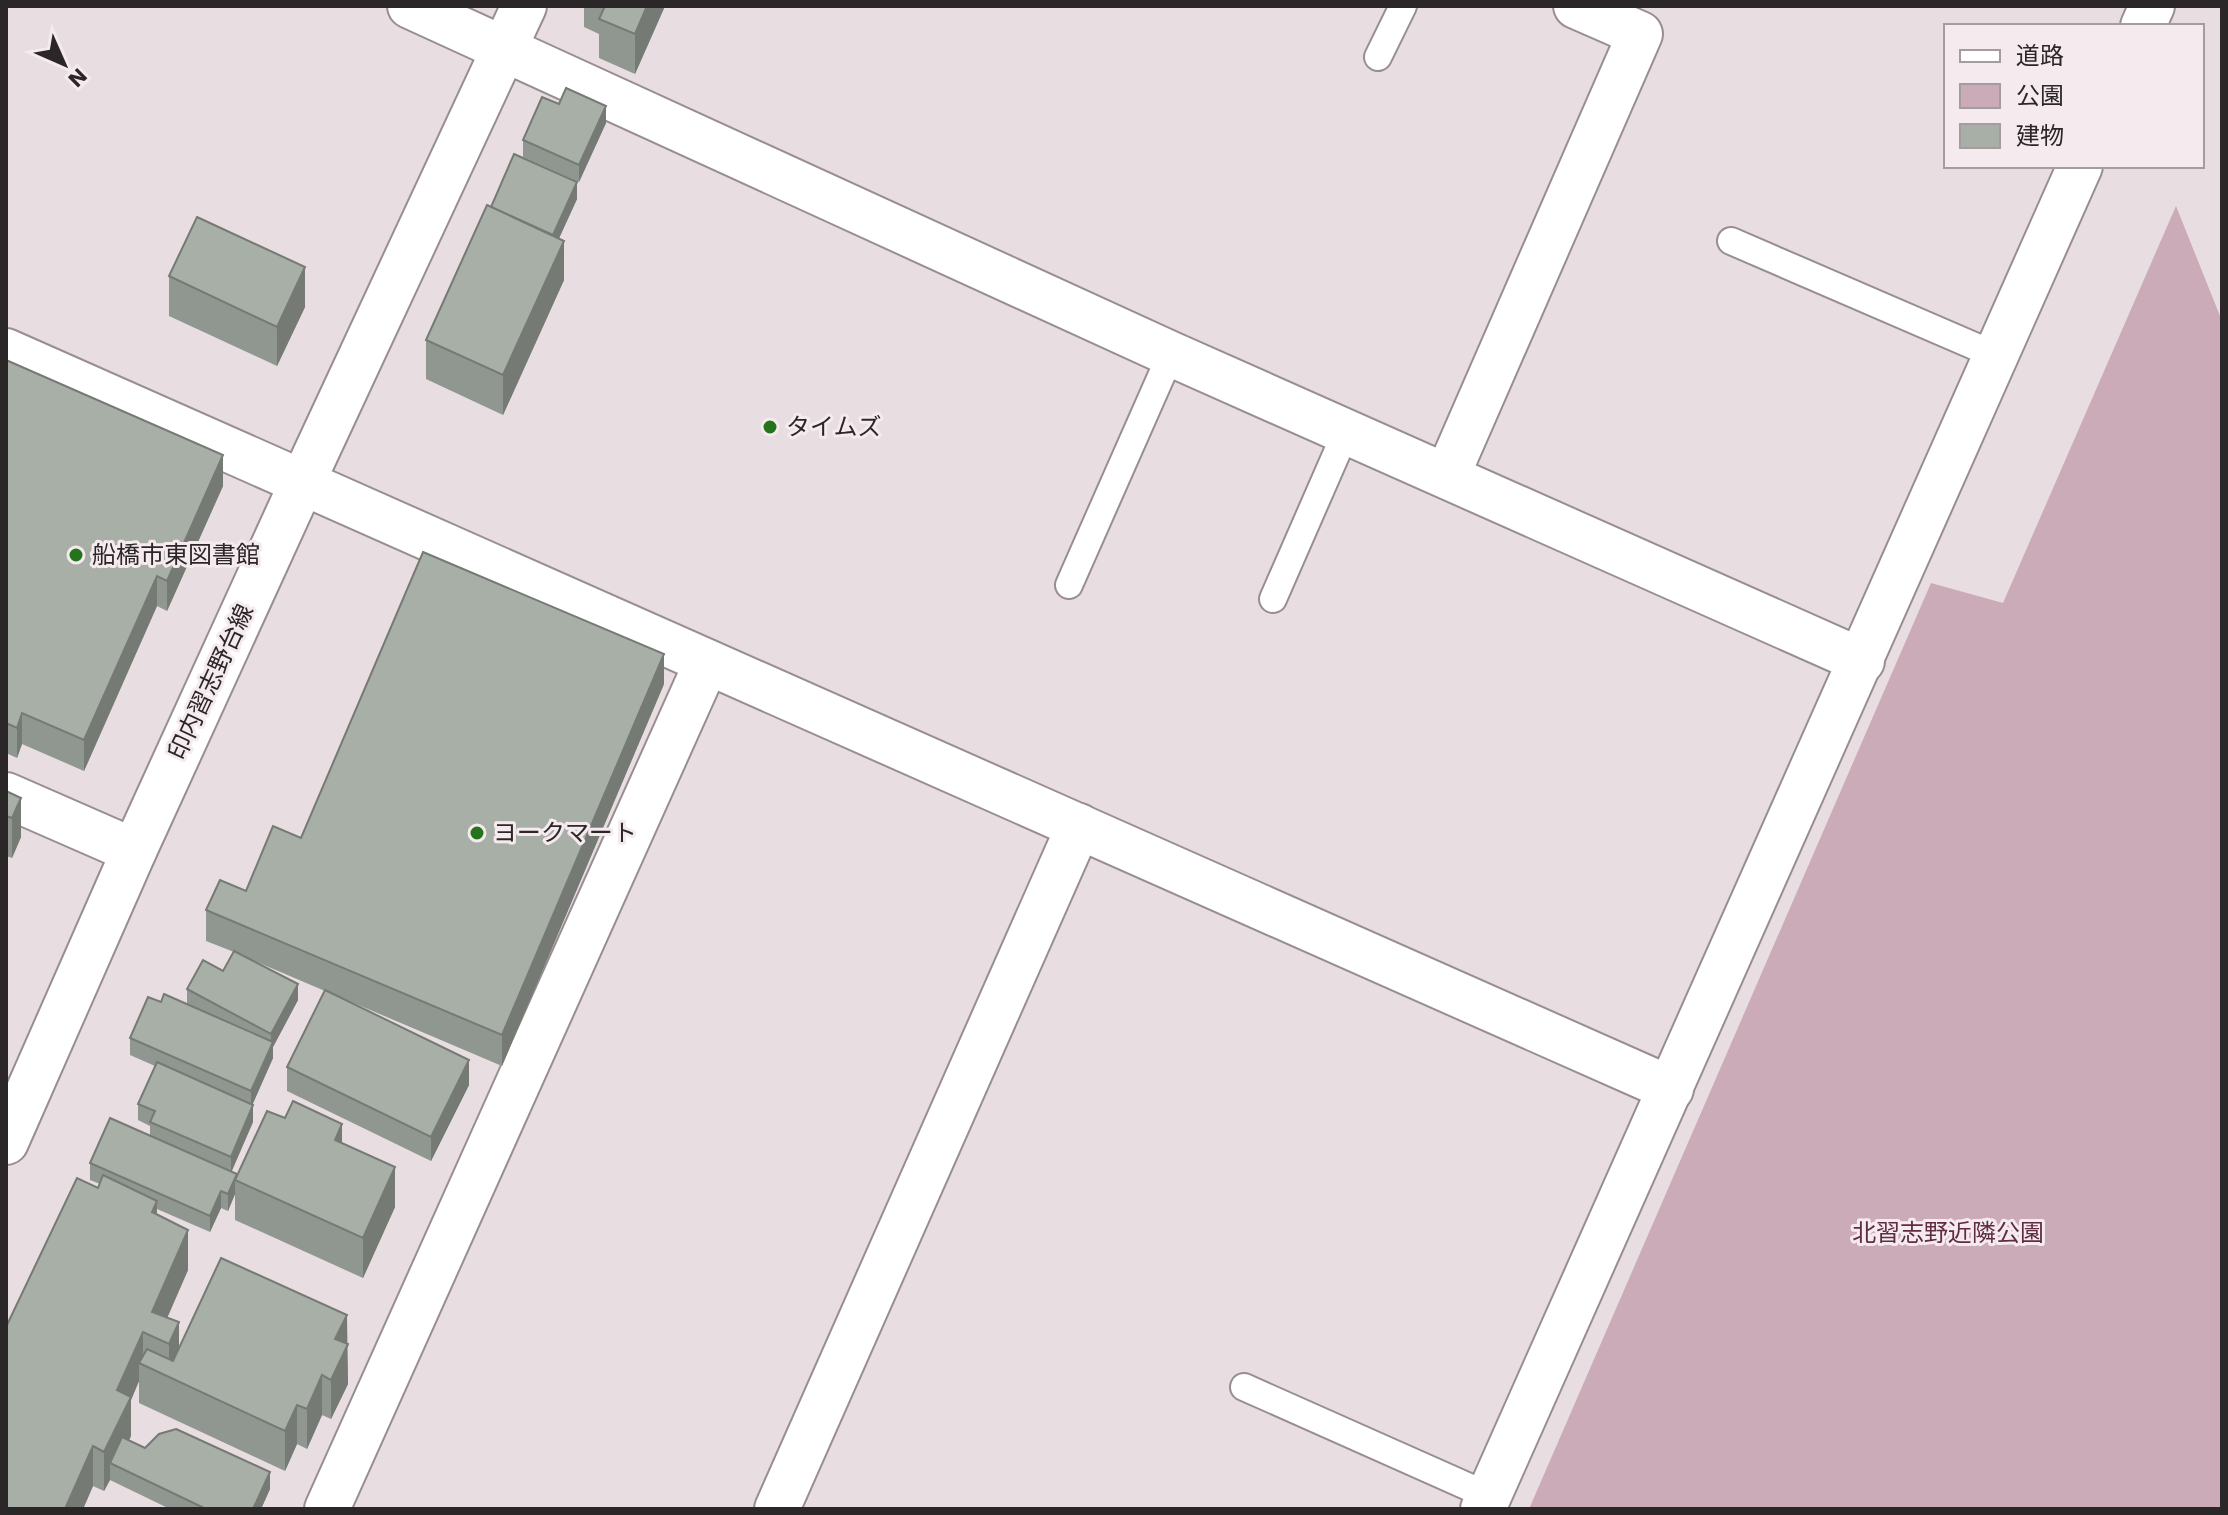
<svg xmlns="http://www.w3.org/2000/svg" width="2228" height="1515" viewBox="0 0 2228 1515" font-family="'Work Sans','Noto Sans JP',sans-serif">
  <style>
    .green { fill: #caabb7 }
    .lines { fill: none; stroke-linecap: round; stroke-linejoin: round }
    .service-casing { stroke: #988e91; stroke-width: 30 }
    .minor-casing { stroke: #988e91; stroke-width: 48 }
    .tertiary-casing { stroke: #988e91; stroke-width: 48 }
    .service { stroke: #fff; stroke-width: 26 }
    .minor { stroke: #fff; stroke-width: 44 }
    .tertiary { stroke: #fff; stroke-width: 44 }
    .wall { fill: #909690 }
    .shaded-wall { fill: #767a75 }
    .building { fill: #a8afa7; stroke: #767a75; stroke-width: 2 }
    .poi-dot { fill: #25741c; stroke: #f5eaee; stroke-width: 3 }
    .labels { text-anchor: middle; stroke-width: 6; stroke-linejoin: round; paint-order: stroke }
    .poi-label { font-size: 24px; fill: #2b2729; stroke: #f5eaee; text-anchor: start }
    .street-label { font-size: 24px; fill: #2b2729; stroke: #f5eaee }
    .park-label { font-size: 24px; fill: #5f2c43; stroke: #f5eaee }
  </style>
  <rect width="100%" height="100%" fill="#e8dde1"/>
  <path class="green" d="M2176,206L2222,321V1509H1529L1931,583L2003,603Z"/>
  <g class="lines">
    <defs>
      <g id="service">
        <path d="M1378,57L1403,6"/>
        <path d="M1731,241L1995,355"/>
        <path d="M1069,585L1171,354"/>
        <path d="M1273,599L1346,432"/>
        <path d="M1244,1387L1489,1496"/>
      </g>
      <g id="minor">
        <path d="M410,6L1171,354L1862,661"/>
        <path d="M2143,26L2152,6"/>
        <path d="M6,351L1671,1089"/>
        <path d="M1447,476L1640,34L1576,6"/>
        <path d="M302,483L524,6"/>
        <path d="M6,795L134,851"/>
        <path d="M327,1509L707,662"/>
        <path d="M777,1509L1079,826"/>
        <path d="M1483,1509L2080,166"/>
      </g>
      <path id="tertiary" d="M6,1142L134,851L302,483"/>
    </defs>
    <use href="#service" class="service-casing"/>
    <use href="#minor" class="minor-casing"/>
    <use href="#tertiary" class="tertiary-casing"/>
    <use href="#service" class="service"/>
    <use href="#minor" class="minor"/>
    <use href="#tertiary" class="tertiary"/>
  </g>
  <g class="wall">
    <path d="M584,6H665L635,74L599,58V34L584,27Z"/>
    <path d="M606,123L579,182L523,157V140Z"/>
    <path d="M577,199L559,238L564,280L503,415L426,379V340L491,207Z"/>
    <path d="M169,276L305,307L277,366L169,316Z"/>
    <path d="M6,360L223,486L167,611L157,606L84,771L22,744L17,758L6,753Z"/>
    <path d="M664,684L502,1066L342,998L469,1085L431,1161L287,1091V1067L325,991L252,960L298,1000L273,1047V1058L252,1105L253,1122L231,1172L237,1177L342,1143L395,1207L363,1278L235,1220V1194L228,1211L221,1208L210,1232L157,1209V1215L188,1270L167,1318L179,1348L347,1344L348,1384L331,1419L322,1415L307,1449L297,1444L285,1471L139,1403V1381L131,1400V1436L129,1440L145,1448L270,1489L261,1509H170L110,1480L104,1491L93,1486L83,1509L98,1188L100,1184L90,1180V1163L150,1136V1126L138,1120V1104L155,1066L130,1055V1038L161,1002L187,1004V989L223,971L234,952L206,941V910L246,891L301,838Z"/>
    <path d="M6,791L21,837L12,858L6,856Z"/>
  </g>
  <g class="shaded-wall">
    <path d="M647,6H665L635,74V34Z"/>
    <path d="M606,106V123L579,182V165Z"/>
    <path d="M577,182V199L551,256V239Z"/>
    <path d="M564,241V280L503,415V375Z"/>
    <path d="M305,267V307L277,366V327Z"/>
    <path d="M223,455V486L167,611V581Z"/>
    <path d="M157,576V606L84,771V740Z"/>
    <path d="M664,654V684L502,1066V1035Z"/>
    <path d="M22,713V744L17,758V728Z"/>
    <path d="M21,798V837L12,858V818Z"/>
    <path d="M298,984V1000L273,1047V1058L251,1108V1091L271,1046V1034Z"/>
    <path d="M469,1060V1085L431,1161V1137Z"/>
    <path d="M253,1105V1122L231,1173V1157Z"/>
    <path d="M342,1124V1164L335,1140Z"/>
    <path d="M395,1167V1207L363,1278V1238Z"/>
    <path d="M237,1174L235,1180V1194L228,1211V1194Z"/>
    <path d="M221,1191V1208L210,1232V1216Z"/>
    <path d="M157,1201V1240L152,1212Z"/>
    <path d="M188,1230V1270L158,1339L152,1312Z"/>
    <path d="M347,1315L348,1384L331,1419V1380L335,1339Z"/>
    <path d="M179,1322V1362L169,1377V1344Z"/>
    <path d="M143,1332V1365L139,1363V1381L131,1400V1436L116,1467L110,1463V1480L104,1491V1452L117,1390Z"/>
    <path d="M322,1375V1415L307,1449V1409Z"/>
    <path d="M297,1405V1444L285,1471V1431Z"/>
    <path d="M93,1446V1486L83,1509H65Z"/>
    <path d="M270,1472V1489L261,1509H253Z"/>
  </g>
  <g class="building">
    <path d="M605,6H647L635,34L599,19Z"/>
    <path d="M566,88L606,106L579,165L523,140L542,97L559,104Z"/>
    <path d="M514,154L577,182L553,235L491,207Z"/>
    <path d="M487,205L564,241L503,375L426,340Z"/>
    <path d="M197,217L305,267L277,327L169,276Z"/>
    <path d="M6,360L223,455L167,581L157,576L84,740L22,713L17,728L6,723Z"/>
    <path d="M423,552L664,654L502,1035L206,910L220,880L246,891L273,826L301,838Z"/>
    <path d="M6,791L21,798L12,818L6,816Z"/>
    <path d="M234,951L298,984L271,1034L187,989L203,960L223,971Z"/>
    <path d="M325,990L469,1060L431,1137L287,1067Z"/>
    <path d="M164,994L273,1042L251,1091L130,1038L148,997L161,1002Z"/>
    <path d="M157,1062L253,1105L231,1157L150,1122L155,1111L138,1104Z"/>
    <path d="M293,1101L342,1124L335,1140L395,1167L363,1238L235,1180L267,1111L285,1118Z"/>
    <path d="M110,1118L237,1174L228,1194L221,1191L210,1216L90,1163Z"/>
    <path d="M103,1175L157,1201L152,1212L188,1230L152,1312L179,1322L169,1344L143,1332L117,1390L131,1397L104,1452L93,1446L65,1509H6V1327L77,1178L98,1188Z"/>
    <path d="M221,1258L347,1315L335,1339L348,1344L331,1380L322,1375L307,1409L297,1405L285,1431L139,1363L147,1349L173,1361Z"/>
    <path d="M176,1429L270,1472L253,1509H206L110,1463L122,1437L145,1448L159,1434Z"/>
  </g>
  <g class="poi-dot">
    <circle cx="770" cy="427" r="8"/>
    <circle cx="76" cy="555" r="8"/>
    <circle cx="477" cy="833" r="8"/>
  </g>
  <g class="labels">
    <g class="poi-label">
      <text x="786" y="435">タイムズ</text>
      <text x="92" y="563">船橋市東図書館</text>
      <text x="493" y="841">ヨークマート</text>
    </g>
    <g class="street-label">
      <text transform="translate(211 682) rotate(-65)" y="8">印内習志野台線</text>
    </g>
    <g class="park-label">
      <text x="1948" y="1241">北習志野近隣公園</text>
    </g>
  </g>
  <rect width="2228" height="1515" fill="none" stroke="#2b2729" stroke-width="16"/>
  <rect x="1944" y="24" width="260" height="144" fill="#f5eaee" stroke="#a49c9f" stroke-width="2"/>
  <rect x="1960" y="50" width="40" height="12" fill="#ffffff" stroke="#a49c9f" stroke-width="2"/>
  <text x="2016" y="64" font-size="24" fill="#2b2729">道路</text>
  <rect x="1960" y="84" width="40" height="24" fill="#caabb7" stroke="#a49c9f" stroke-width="2"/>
  <text x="2016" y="104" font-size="24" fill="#2b2729">公園</text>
  <rect x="1960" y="124" width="40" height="24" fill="#a8afa7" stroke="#a49c9f" stroke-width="2"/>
  <text x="2016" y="144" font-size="24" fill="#2b2729">建物</text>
  <g transform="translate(64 64) rotate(135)" stroke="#f5eaee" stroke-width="6" paint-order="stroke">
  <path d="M0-6L14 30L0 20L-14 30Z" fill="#2b2729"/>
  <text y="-12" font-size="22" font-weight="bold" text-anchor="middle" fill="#2b2729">N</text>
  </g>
</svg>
